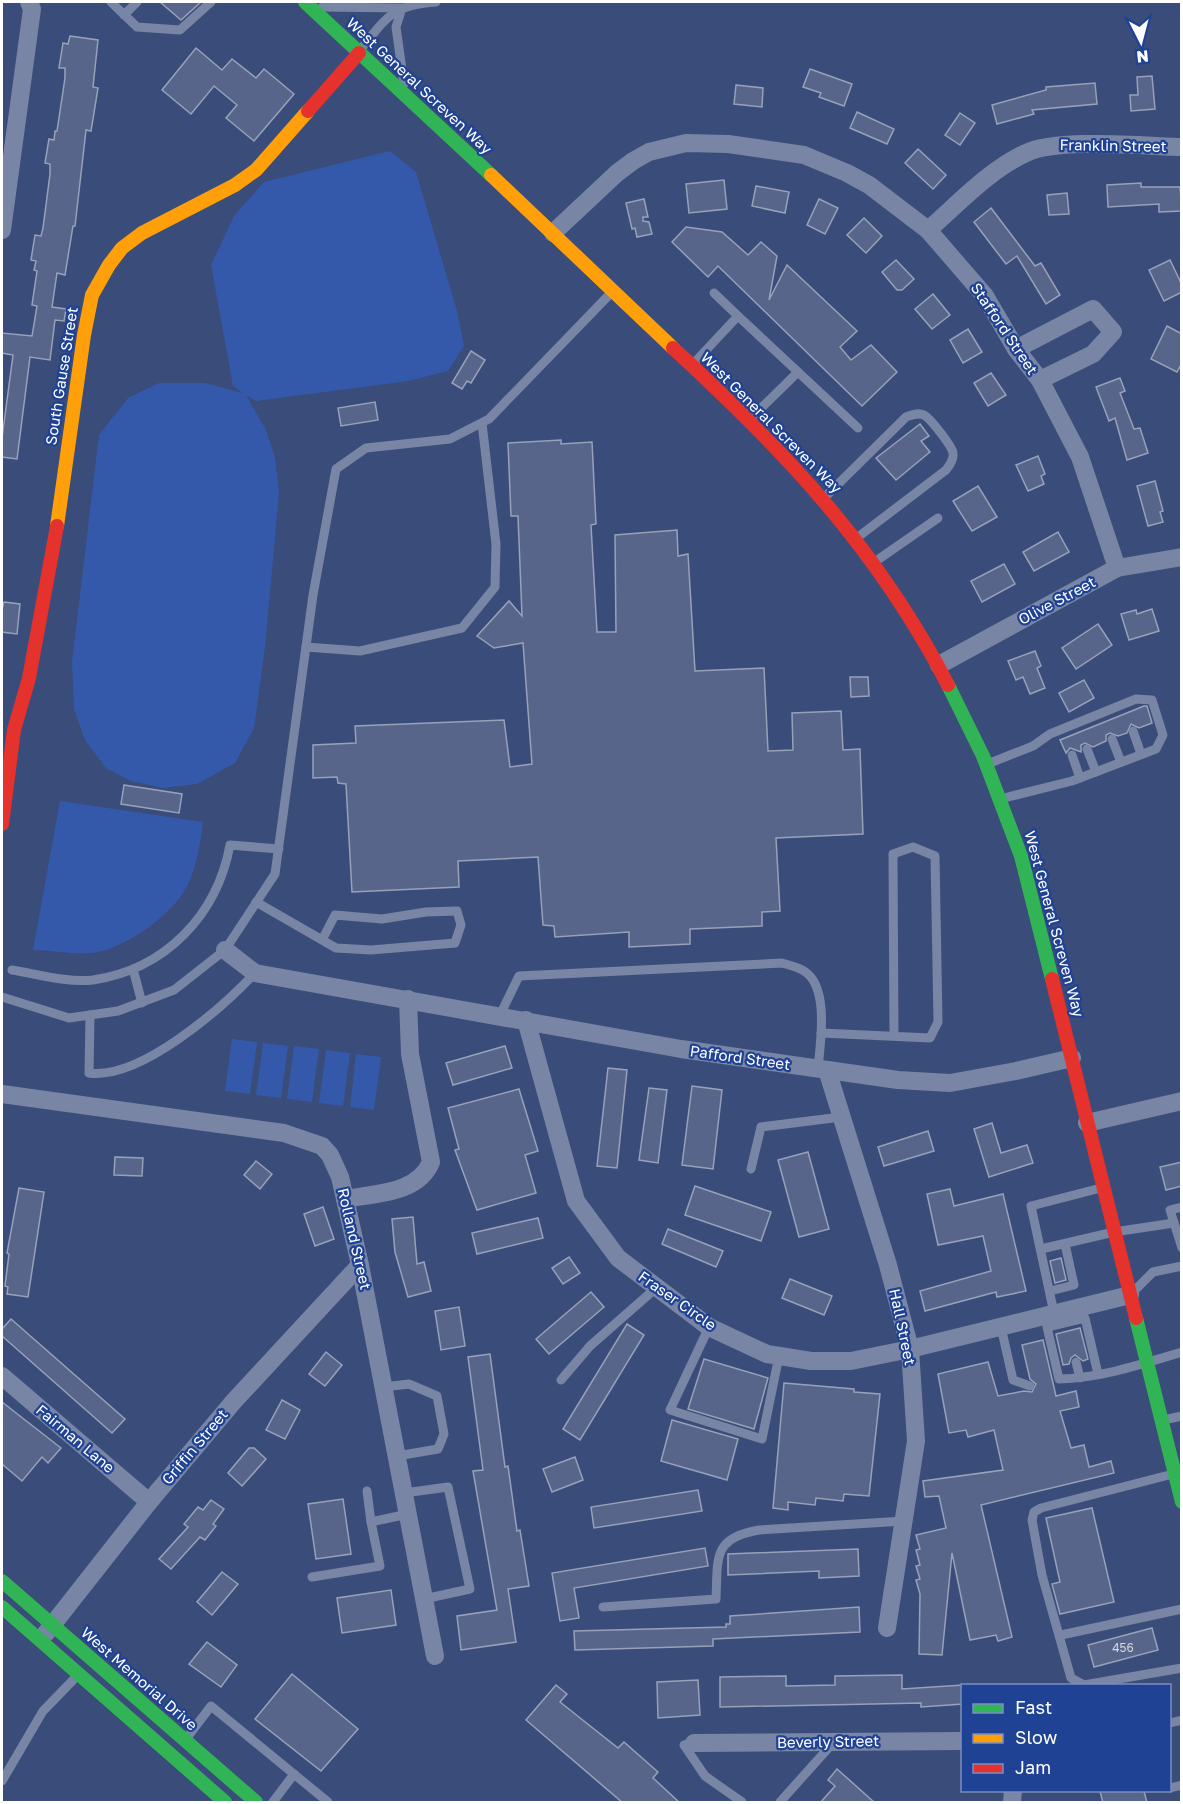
<svg xmlns="http://www.w3.org/2000/svg" width="1183" height="1804" viewBox="0 0 1183 1804" font-family="'Golos Text',sans-serif">
  <style>
    .green { fill: #3559aa }
    .building { fill: #566589; stroke: #98a1ba; stroke-width: 1.5 }
    .lines { fill: none; stroke-linecap: round; stroke-linejoin: round }
    .lane { stroke: #7885a4; stroke-width: 9 }
    .street { stroke: #7885a4; stroke-width: 18 }
    .fast { stroke: #30b455; stroke-width: 14 }
    .slow { stroke: #ff9f0a; stroke-width: 14 }
    .jam { stroke: #e5322d; stroke-width: 14 }
    .labels { text-anchor: middle; stroke-width: 4.5; stroke-linejoin: round; paint-order: stroke }
    .number-label { font-size: 12px; fill: #d5d8e2 }
    .street-label { font-size: 15px; fill: #fff; stroke: #1f4294 }
  </style>
  <rect width="100%" height="100%" fill="#3a4c79"/>
  <g class="green">
    <path d="M390,151L416,172L457,311L464,346L448,371L408,381L256,401L246,395L265,428L275,457L279,493L265,647L254,728L235,763L197,784L163,788L131,781L106,768L85,740L74,709L72,662L99,435L128,398L159,383H205L243,393L233,386L211,265L234,216L264,182Z"/>
    <path d="M60,801L203,822C200,846 196,872 183,893C165,920 124,948 93,953C73,955 52,950 33,950Z"/>
    <path d="M232,1039L257,1042L250,1094L225,1091Z"/>
    <path d="M263,1043L288,1046L281,1098L256,1095Z"/>
    <path d="M294,1046L319,1049L312,1102L287,1099Z"/>
    <path d="M326,1050L350,1053L343,1106L319,1103Z"/>
    <path d="M356,1054L381,1057L374,1110L350,1107Z"/>
  </g>
  <g class="building">
    <path d="M160,2H201L181,20Z"/>
    <path d="M70,36L98,40L93,87L98,88L91,131L86,130L75,226H73L65,275L57,273L52,307L66,309L64,321L55,320L50,360L30,357L17,459L2,457V438L13,355L2,353V333L32,336L37,306L32,305L37,271L34,270L36,261L31,260L35,235L41,236L43,228L50,174V164L45,163L49,139L54,140L55,131H57L65,78V68H59L63,43L68,44Z"/>
    <path d="M196,48L222,70L232,59L256,78L264,69L294,94L254,141L226,118L237,105L214,86L191,114L162,90Z"/>
    <path d="M810,69L852,84L844,106L819,97L821,93L803,87Z"/>
    <path d="M1152,76L1155,109L1131,111L1130,95H1138L1137,77Z"/>
    <path d="M1095,83L1097,104L1032,110L1034,114L997,124L992,105L1046,90V87Z"/>
    <path d="M736,85L763,88L762,107L734,104Z"/>
    <path d="M857,112L894,129L887,144L850,128Z"/>
    <path d="M960,113L975,123L960,145L945,135Z"/>
    <path d="M918,149L946,175L933,189L905,163Z"/>
    <path d="M724,180L727,209L689,213L686,184Z"/>
    <path d="M1141,183V187H1180L1182,211L1159,212V204L1108,207L1107,185Z"/>
    <path d="M756,186L789,192L785,213L752,206Z"/>
    <path d="M1067,193L1069,214L1049,215L1047,195Z"/>
    <path d="M644,199L648,217H643V221L649,222L652,234L637,237L635,228L632,229L626,203Z"/>
    <path d="M819,199L838,208L825,234L807,225Z"/>
    <path d="M991,208L1035,266L1041,263L1060,295L1046,304L1017,256L1006,264L974,222Z"/>
    <path d="M864,218L882,236L866,253L847,235Z"/>
    <path d="M686,227L722,232L748,255L761,242L777,256L769,300L787,265L857,331L840,347L851,360L871,345L897,372L862,406L718,266L708,277L672,242Z"/>
    <path d="M896,260L914,279L902,290H897L882,272Z"/>
    <path d="M1170,260L1182,285V292L1164,301L1149,270Z"/>
    <path d="M933,294L950,315L932,329L915,309Z"/>
    <path d="M1167,326L1182,334V363L1177,372L1151,359Z"/>
    <path d="M968,329L982,352L963,363L950,340Z"/>
    <path d="M471,351L485,360L471,383L467,381L462,389L452,383Z"/>
    <path d="M991,373L1006,395L988,406L974,383Z"/>
    <path d="M1120,378L1125,391L1120,393L1134,429L1140,428L1148,453L1127,460L1115,418L1109,421L1096,387Z"/>
    <path d="M375,402L378,420L341,426L338,408Z"/>
    <path d="M920,424L929,436L921,441L930,452L896,480L876,458Z"/>
    <path d="M561,440V444L592,442L596,524L591,525L597,632H616L615,535L677,530L678,556L688,554L695,671L764,668L768,751L793,750L792,713L841,711L843,750L860,749L863,834L776,838L780,911L762,912V926L690,929V944L629,947V932L555,937L554,926L543,925L538,857L458,861L459,887L352,892L346,784L338,783L337,777L313,778V745L356,743L355,726L504,720L510,767L532,764L523,643L494,648L477,636L509,601L522,616L518,516H511L508,443Z"/>
    <path d="M1038,456L1045,474L1041,476L1044,484L1028,491L1016,465Z"/>
    <path d="M1155,481L1163,511L1160,512L1163,522L1148,526L1137,486Z"/>
    <path d="M978,486L997,517L972,531L953,501Z"/>
    <path d="M1058,532L1069,552L1034,571L1023,552Z"/>
    <path d="M1004,564L1015,584L982,602L971,581Z"/>
    <path d="M4,602L20,604L17,634L2,632V609Z"/>
    <path d="M1152,609L1159,631L1129,640L1121,614L1136,610L1137,614Z"/>
    <path d="M1098,624L1112,645L1076,669L1062,648Z"/>
    <path d="M1035,651L1041,666L1037,668L1045,688L1030,694L1023,677L1016,680L1008,661Z"/>
    <path d="M850,677H868L869,696L851,697Z"/>
    <path d="M1084,680L1094,698L1069,712L1059,693Z"/>
    <path d="M1144,706H1147L1152,723L1139,728L1131,724L1127,733L1118,736L1110,733L1106,735V741L1093,747L1085,743L1081,745V752L1070,748L1066,753L1060,740Z"/>
    <path d="M124,785L182,794L179,813L121,804Z"/>
    <path d="M505,1046L512,1068L453,1085L446,1063Z"/>
    <path d="M608,1068L627,1070L617,1168L597,1166Z"/>
    <path d="M692,1086L722,1090L713,1169L682,1165Z"/>
    <path d="M649,1088L667,1090L658,1163L639,1160Z"/>
    <path d="M519,1089L538,1151L525,1155L536,1193L477,1210L455,1150L459,1149L448,1108Z"/>
    <path d="M992,1123L1001,1153L1027,1145L1033,1163L989,1177L974,1129Z"/>
    <path d="M928,1131L934,1151L884,1166L878,1147Z"/>
    <path d="M808,1152L829,1229L799,1237L778,1160Z"/>
    <path d="M115,1157L143,1158L142,1176L114,1175Z"/>
    <path d="M256,1161L272,1174L260,1189L244,1175Z"/>
    <path d="M1182,1162V1186L1166,1190L1160,1167Z"/>
    <path d="M695,1186L771,1212L761,1241L685,1215Z"/>
    <path d="M19,1188L44,1192L28,1297L7,1294L8,1287L5,1286L9,1254L7,1253Z"/>
    <path d="M950,1189L954,1206L1003,1194L1026,1291L997,1297L996,1292L925,1311L920,1291L991,1271L983,1236L938,1245L927,1194Z"/>
    <path d="M323,1207L334,1239L315,1246L304,1214Z"/>
    <path d="M413,1217L417,1264L424,1262L431,1291L408,1297L395,1252L392,1219Z"/>
    <path d="M538,1218L543,1238L477,1254L472,1233Z"/>
    <path d="M668,1229L723,1251L716,1267L662,1244Z"/>
    <path d="M569,1257L580,1273L563,1284L552,1268Z"/>
    <path d="M1061,1258L1066,1280L1055,1283L1050,1261Z"/>
    <path d="M790,1279L832,1296L824,1315L782,1298Z"/>
    <path d="M591,1292L604,1307L549,1354L536,1339Z"/>
    <path d="M459,1307L465,1346L441,1350L435,1311Z"/>
    <path d="M11,1319L125,1419L112,1433L2,1336V1329Z"/>
    <path d="M627,1324L644,1335L580,1440L563,1429Z"/>
    <path d="M1080,1328L1088,1359L1083,1361L1075,1355L1071,1358L1069,1364L1063,1365L1056,1334Z"/>
    <path d="M1043,1340L1056,1396L1076,1391L1079,1407L1060,1411L1071,1448L1084,1445L1089,1467L1111,1461L1114,1473L981,1505L1012,1637L998,1641L996,1635L970,1640L952,1553L942,1655L919,1654L920,1594L916,1580L920,1579L916,1566L920,1565L916,1550L920,1549L916,1535L946,1528L939,1496L925,1497L923,1481L1003,1470L994,1430L968,1437L966,1430L949,1433L938,1374L988,1362L998,1396L1024,1391L1032,1392L1036,1384L1030,1379L1022,1345Z"/>
    <path d="M326,1352L342,1365L325,1386L309,1374Z"/>
    <path d="M490,1354L505,1467L508,1466L517,1531L520,1530L529,1586L508,1589L516,1642L461,1650L457,1616L497,1610L473,1471L483,1470L468,1357Z"/>
    <path d="M704,1359L768,1378L754,1429L688,1409Z"/>
    <path d="M784,1383L854,1389V1392L880,1394L869,1496L844,1494L843,1501L816,1498L815,1505L788,1502V1510L773,1508Z"/>
    <path d="M282,1400L300,1410L285,1439L266,1430Z"/>
    <path d="M2,1402L61,1448L48,1463L42,1457L22,1481L2,1464Z"/>
    <path d="M672,1420L738,1439L727,1480L661,1461Z"/>
    <path d="M249,1448H254L266,1459L242,1486L228,1473Z"/>
    <path d="M575,1457L583,1480L552,1492L543,1469Z"/>
    <path d="M698,1490L702,1511L594,1528L591,1507Z"/>
    <path d="M343,1499L351,1554L316,1559L308,1504Z"/>
    <path d="M211,1500L224,1509L213,1524L216,1526L205,1540L200,1537L171,1569L159,1559L188,1527L184,1524L198,1507L203,1510Z"/>
    <path d="M1092,1508L1114,1602L1060,1614L1052,1584L1060,1582L1046,1518Z"/>
    <path d="M705,1548L708,1566L574,1588L579,1618L560,1621L552,1573Z"/>
    <path d="M858,1549L859,1576L819,1578V1571L728,1575V1554Z"/>
    <path d="M222,1572L238,1584L212,1615L197,1602Z"/>
    <path d="M391,1590L396,1625L342,1633L337,1598Z"/>
    <path d="M859,1607L860,1632L713,1639V1646L575,1650L574,1631L726,1627V1624H730V1616Z"/>
    <path d="M1152,1628L1158,1650L1094,1667L1088,1645Z"/>
    <path d="M207,1642L237,1665L221,1687L189,1664Z"/>
    <path d="M292,1674L358,1729L321,1771L255,1719Z"/>
    <path d="M902,1675V1689L963,1685V1704L921,1707V1703L720,1707V1677L786,1676V1686L835,1685V1676Z"/>
    <path d="M698,1680L700,1715L658,1718L657,1682Z"/>
    <path d="M556,1685L567,1694L560,1702L618,1748L624,1742L658,1772L653,1778L680,1803H623L526,1720Z"/>
    <path d="M837,1769L875,1803H820L835,1786L828,1780Z"/>
    <path d="M1100,1791H1144L1147,1803H1103Z"/>
  </g>
  <g class="lines">
    <g class="lane">
      <path d="M111,2L137,27L180,30L211,2"/>
      <path d="M322,7L402,8L396,27L404,84"/>
      <path d="M124,15L137,2"/>
      <path d="M361,49C387,17 392,5 436,2"/>
      <path d="M714,293L738,316"/>
      <path d="M693,364L738,316L798,372L752,417"/>
      <path d="M798,372L858,428"/>
      <path d="M825,497L906,417C912,415 918,412 924,415C930,418 952,446 953,453C954,459 950,465 946,470L858,537"/>
      <path d="M876,561L938,518"/>
      <path d="M306,647L360,651L462,628L495,587L496,544L482,423"/>
      <path d="M1133,731L1141,754"/>
      <path d="M1112,739L1121,762"/>
      <path d="M1087,749L1096,772"/>
      <path d="M1072,755L1080,778"/>
      <path d="M990,763L1033,746L1050,734L1136,699L1152,700L1163,735L1156,749L1072,781L1004,798"/>
      <path d="M256,902L336,948L371,950L455,943L461,925L457,911L426,912L382,919L335,915L322,940"/>
      <path d="M133,969L142,1003"/>
      <path d="M12,970C37,974 68,983 93,980C166,969 217,915 230,845L279,849"/>
      <path d="M2,997L69,1018L118,1011L174,990L225,950L275,874L313,595L336,469L366,448L450,439L489,419L611,293"/>
      <path d="M90,1015L89,1073C140,1080 221,1009 255,973"/>
      <path d="M500,1015L519,976L782,963C789,965 798,967 804,971C830,987 820,1044 818,1069"/>
      <path d="M821,1033L930,1038L938,1022L935,856L913,847L893,854L894,1036"/>
      <path d="M751,1169L761,1127L841,1117"/>
      <path d="M1182,1207L1170,1210L1182,1248"/>
      <path d="M1041,1249L1114,1232L1174,1223"/>
      <path d="M1135,1290L1153,1272L1182,1266"/>
      <path d="M1050,1291L1074,1285L1065,1244"/>
      <path d="M1054,1313L1031,1206L1101,1188"/>
      <path d="M709,1327L670,1410L762,1439L779,1356"/>
      <path d="M1001,1327L1013,1380L1030,1386"/>
      <path d="M1076,1362L1080,1378"/>
      <path d="M1098,1374L1085,1318L1047,1327L1059,1379C1101,1378 1142,1364 1182,1352"/>
      <path d="M561,1380L590,1346L656,1288"/>
      <path d="M384,1387L409,1384L437,1396L444,1434L438,1449L397,1456"/>
      <path d="M1163,1420L1182,1416"/>
      <path d="M1173,1474L1041,1508L1034,1512L1032,1520L1042,1575L1071,1678L1084,1685L1182,1668"/>
      <path d="M367,1491L371,1522"/>
      <path d="M404,1493L448,1487L470,1589L424,1599"/>
      <path d="M312,1577L380,1566L371,1522L408,1514"/>
      <path d="M603,1607L716,1599C718,1558 712,1538 759,1530L904,1521"/>
      <path d="M1061,1635L1182,1609"/>
      <path d="M1170,1723L1182,1720"/>
      <path d="M186,1739L211,1706L328,1802"/>
      <path d="M694,1743L684,1745L705,1776L742,1802"/>
      <path d="M2,1781L43,1711L78,1675"/>
      <path d="M1170,1788L1182,1785"/>
      <path d="M273,1802L294,1774"/>
      <path d="M780,1802L832,1744"/>
    </g>
    <g class="street">
      <path d="M2,230L32,9L29,2"/>
      <path d="M928,230C958,204 989,170 1026,153C1057,138 1144,146 1182,147"/>
      <path d="M553,233L617,173L633,161L649,152L686,143L728,144L804,155L847,173L869,185L928,230L985,296L1016,349L1040,380L1080,457L1117,568"/>
      <path d="M1016,349L1093,309L1113,332L1093,354L1040,380"/>
      <path d="M939,665L1117,568L1182,557"/>
      <path d="M225,950L255,973L681,1049L898,1080L950,1083L1016,1071L1072,1058"/>
      <path d="M526,1020L576,1201L618,1258L709,1327L767,1354L811,1361H851L910,1349L1130,1295"/>
      <path d="M827,1070L888,1265L910,1349L916,1441L887,1628"/>
      <path d="M2,1094L284,1133L322,1146L330,1155L340,1177L360,1265L435,1656"/>
      <path d="M1087,1123L1182,1101"/>
      <path d="M345,1199C375,1193 418,1194 431,1162L410,1054L408,999"/>
      <path d="M2,1376L149,1502"/>
      <path d="M46,1633L149,1502L234,1401L360,1265"/>
      <path d="M694,1743L962,1741"/>
      <path d="M1012,1802L1013,1790"/>
    </g>
    <g class="fast">
      <path d="M305,2L491,175"/>
      <path d="M948,685L983,756L1021,856L1052,979"/>
      <path d="M1136,1318L1182,1502"/>
      <path d="M2,1581L256,1802"/>
      <path d="M2,1607L225,1802"/>
    </g>
    <g class="slow">
      <path d="M491,175L673,348"/>
      <path d="M57,526L84,335L92,295L109,265L122,248L142,233L235,185L256,170L308,111"/>
    </g>
    <g class="jam">
      <path d="M308,111L359,53"/>
      <path d="M673,348C785,451 877,548 948,685"/>
      <path d="M2,824L14,730L29,678L57,526"/>
      <path d="M1052,979L1136,1318"/>
    </g>
  </g>
  <g class="labels">
    <g class="number-label">
      <text x="1123" y="1652">456</text>
    </g>
    <g class="street-label">
      <text transform="translate(419 86) rotate(43)" y="5">West General Screven Way</text>
      <text transform="translate(1113 146) rotate(1)" y="5">Franklin Street</text>
      <text transform="translate(1004 329) rotate(56)" y="5">Stafford Street</text>
      <text transform="translate(62 376) rotate(-81)" y="5">South Gause Street</text>
      <text transform="translate(771 423) rotate(45)" y="5">West General Screven Way</text>
      <text transform="translate(1057 601) rotate(-28)" y="5">Olive Street</text>
      <text transform="translate(1054 924) rotate(75)" y="5">West General Screven Way</text>
      <text transform="translate(740 1058) rotate(8)" y="5">Pafford Street</text>
      <text transform="translate(354 1239) rotate(77)" y="5">Rolland Street</text>
      <text transform="translate(677 1301) rotate(35)" y="5">Fraser Circle</text>
      <text transform="translate(902 1327) rotate(78)" y="5">Hall Street</text>
      <text transform="translate(75 1439) rotate(40)" y="5">Fairman Lane</text>
      <text transform="translate(195 1447) rotate(-50)" y="5">Griffin Street</text>
      <text transform="translate(139 1679) rotate(41)" y="5">West Memorial Drive</text>
      <text transform="translate(828 1742) rotate(-1)" y="5">Beverly Street</text>
    </g>
  </g>
  <rect width="1183" height="1804" fill="none" stroke="#ffffff" stroke-width="6"/>
  <rect x="961" y="1684" width="210" height="108" fill="#1f4294" stroke="#798ebf" stroke-width="1.5"/>
  <rect x="973" y="1704" width="30" height="9" fill="#30b455" stroke="#798ebf" stroke-width="1.5"/>
  <text x="1015" y="1714" font-size="18" fill="#ffffff">Fast</text>
  <rect x="973" y="1734" width="30" height="9" fill="#ff9f0a" stroke="#798ebf" stroke-width="1.5"/>
  <text x="1015" y="1744" font-size="18" fill="#ffffff">Slow</text>
  <rect x="973" y="1764" width="30" height="9" fill="#e5322d" stroke="#798ebf" stroke-width="1.5"/>
  <text x="1015" y="1774" font-size="18" fill="#ffffff">Jam</text>
  <g transform="translate(1141 42) rotate(174)" stroke="#1f4294" stroke-width="4.5" paint-order="stroke">
  <path d="M0-4.5L10 22L0 15L-10 22Z" fill="#ffffff"/>
  <text y="-9" font-size="16" font-weight="bold" text-anchor="middle" fill="#ffffff">N</text>
  </g>
</svg>
